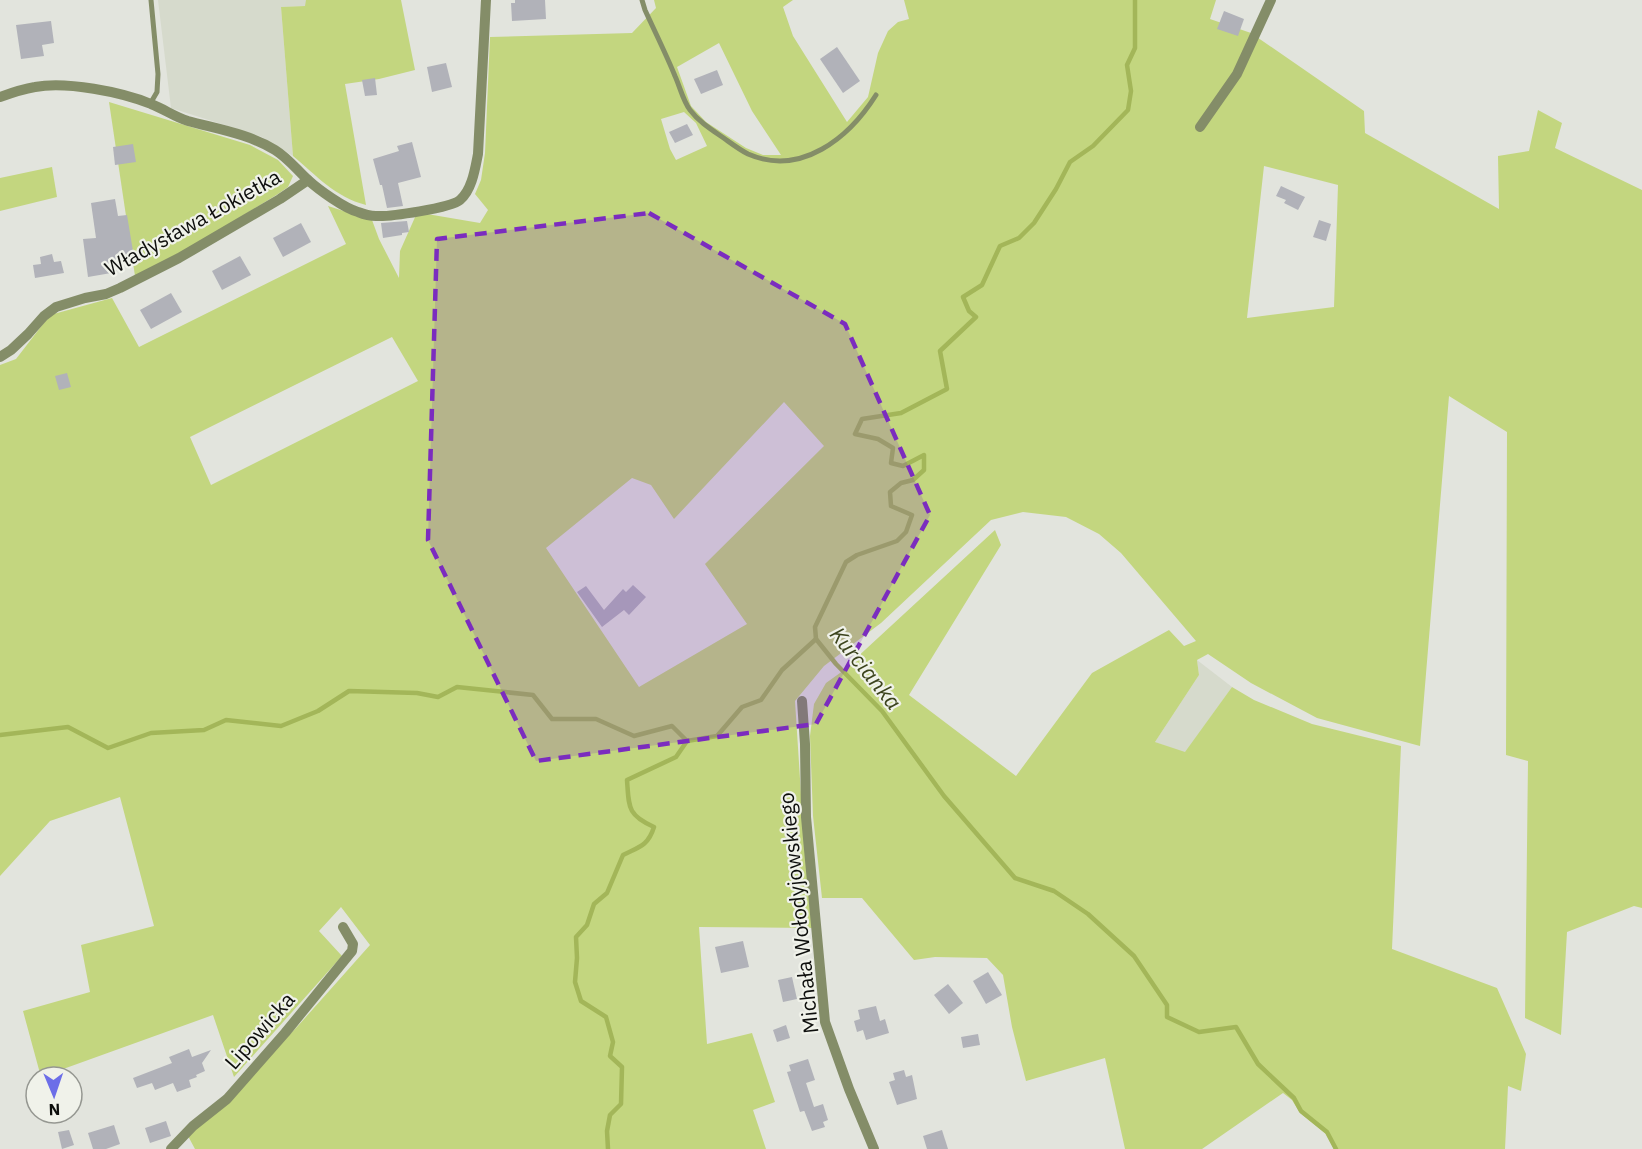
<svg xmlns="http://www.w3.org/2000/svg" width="1642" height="1149" viewBox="0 0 1642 1149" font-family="'IBM Plex Sans',sans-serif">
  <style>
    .built { fill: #d6dacc }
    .green { fill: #c3d67f; fill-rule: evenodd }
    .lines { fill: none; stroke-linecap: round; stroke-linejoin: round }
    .stream { stroke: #a3b659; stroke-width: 4.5 }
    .building { fill: #b1b2b9 }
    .lane { stroke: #848d68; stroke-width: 5 }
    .street { stroke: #848d68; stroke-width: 10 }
    .marked { fill: #7b2cbf; fill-opacity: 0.2; stroke: #7b2cbf; stroke-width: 4.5; stroke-dasharray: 12 8; stroke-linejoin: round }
    .labels { text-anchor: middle; stroke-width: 4.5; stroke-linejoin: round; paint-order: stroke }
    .street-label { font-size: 21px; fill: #0d0e0c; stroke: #f0f2ea }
    .water-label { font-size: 22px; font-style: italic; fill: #3c441d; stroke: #f0f2ea }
  </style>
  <rect width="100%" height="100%" fill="#e2e4dd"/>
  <g class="built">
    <path d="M158,0H306V6L281,7L293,156L262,137L171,108Z"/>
    <path d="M1197,660L1232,687L1185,753L1155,742L1199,675Z"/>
  </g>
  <g class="green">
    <path d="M306,0H401L415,70L379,79L345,84L366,205C335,197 317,176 293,156L281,7L305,6Z"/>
    <path d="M654,0H793L783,7L793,36L847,122L868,97L878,53L888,31L898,22L909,19L904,0H1216L1210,19L1251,33L1364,111L1365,133L1499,209L1498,156L1529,151L1538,110L1562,123L1555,148L1642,190V908L1634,906L1567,932L1561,1035L1525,1018L1528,761L1506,755L1507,432L1449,396L1420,746L1317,718L1251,683L1208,654L1197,660L1199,675L1155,742L1185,752L1232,687L1254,700L1312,724L1401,746L1392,949L1497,988L1526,1054L1521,1091L1508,1086L1505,1149H1334L1326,1134L1300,1113L1292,1100L1283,1093L1202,1149H1125L1105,1058L1026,1081L1012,1027L1003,975L987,958L935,957L914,960L862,898H822L813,816L810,736L814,704L826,683L840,673L995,530L1001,545L909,695L1016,776L1092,673L1169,630L1184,646L1196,641L1121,553L1099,534L1066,517L1023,512L991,520L881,623L824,666L795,701L804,841L812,928L699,927L707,1044L752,1033L775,1102L753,1110L766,1149H195L188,1136L297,1027L370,945L341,907L319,931L342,956L234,1077L213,1015L41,1077L23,1011L90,992L81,945L154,926L120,797L50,821L0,876V365L16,359L50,315L112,298L139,347L346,244L328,206L372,220L379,239L399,278L400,251L416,215L427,214L480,223L488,210L475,194L481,180L485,153L490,37L632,33L656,8ZM719,43L752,111L781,155H763L746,148L706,122L691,106L677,67ZM684,112L696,123L707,146L676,160L670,149L661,119ZM1264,166L1338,185L1334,307L1247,318ZM392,337L418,381L211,485L190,437ZM784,402L824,446L705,564L747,624L639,687L546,548L632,478L651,485L674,519Z"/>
    <path d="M109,102L250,145L278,160L293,176L288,187L278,194L175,257L135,276Z"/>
    <path d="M52,167L57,197L0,211V178Z"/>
  </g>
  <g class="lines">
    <g class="stream">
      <path d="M1135,0V48L1127,65L1131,91L1128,110L1093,146L1070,162L1056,189L1034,223L1019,238L1000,246L982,285L963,297L969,311L976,317L940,351L947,389L901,413L862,419L855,434L878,439L893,448L891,463L903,466L924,455V470L913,480L901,483L890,492L891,506L912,515L906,532L897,541L857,555L846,562L815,627L816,639L836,664L882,711L944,796L1015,878L1054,891L1088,914L1134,956L1167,1005V1017L1199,1032L1236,1027L1258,1064L1294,1098L1301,1111L1327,1132L1336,1149"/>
      <path d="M0,735L68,727L108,748L151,733L204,730L226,720L281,726L318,711L349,691L417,693L438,697L457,687L533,695L552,719H596L634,736L672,726L687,741"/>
      <path d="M608,1149L607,1131L610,1115L621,1104L622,1067L610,1056L613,1042L606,1017L581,1001L575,982L577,958L576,937L587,925L594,904L607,893L623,855C639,847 648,846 654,827C627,815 629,807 627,780L676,757L687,741L717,736L742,707L761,700L782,670L816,639"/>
    </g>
  </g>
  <g class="building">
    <path d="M515,0H545L546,19L512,21L511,3H515Z"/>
    <path d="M1224,11L1244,19L1238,36L1217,29Z"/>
    <path d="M51,21L54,43L42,45L44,56L21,59L16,25Z"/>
    <path d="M837,47L860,81L843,93L820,59Z"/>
    <path d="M446,63L452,87L432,92L427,67Z"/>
    <path d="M717,70L723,85L701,94L694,79Z"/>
    <path d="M375,78L377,95L365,96L362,80Z"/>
    <path d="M687,124L693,135L675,143L669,132Z"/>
    <path d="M412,142L421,177L398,183L403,206L387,208L382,185H380L373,159L399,151L397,146Z"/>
    <path d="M133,144L136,162L115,165L113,147Z"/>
    <path d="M1281,186L1305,197L1298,210L1284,203L1286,200L1276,196Z"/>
    <path d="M115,199L118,216L127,215L134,257L115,260L117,272L88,277L83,239L96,238L91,203Z"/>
    <path d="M1319,220L1331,224L1326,241L1313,237Z"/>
    <path d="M407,221L409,232L402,233V235L383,238L381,223Z"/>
    <path d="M301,223L311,242L283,257L273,238Z"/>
    <path d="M52,254L54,262L61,261L64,273L35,278L33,265L41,264L40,257Z"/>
    <path d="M240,256L251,275L222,290L212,271Z"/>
    <path d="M171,293L182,312L151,329L140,310Z"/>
    <path d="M67,373L71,387L59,390L55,376Z"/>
    <path d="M633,585L646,597L629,615L624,610L602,627L577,592L586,586L604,610L623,589L626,592Z"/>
    <path d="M743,941L749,967L721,973L715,947Z"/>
    <path d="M988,972L1002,995L986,1004L973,981Z"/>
    <path d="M792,977L797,999L783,1002L778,980Z"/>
    <path d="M948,984L963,1003L949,1014L934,995Z"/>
    <path d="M876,1006L880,1021L885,1019L889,1033L866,1040L863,1030L857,1032L854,1021L860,1019L858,1010Z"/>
    <path d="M786,1025L790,1038L777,1042L773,1030Z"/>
    <path d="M978,1034L980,1045L963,1048L961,1037Z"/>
    <path d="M189,1049L192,1057L211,1050L202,1063L205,1071L196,1075L197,1077L189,1080L191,1087L177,1092L173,1083L155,1090L152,1083L137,1088L133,1078L172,1063L169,1057Z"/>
    <path d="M808,1059L815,1080L806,1083L814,1107L823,1104L828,1120L823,1122L825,1127L812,1131L804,1110H807L800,1112L787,1072L791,1071L789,1065Z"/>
    <path d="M904,1070L906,1077L912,1075L917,1099L897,1105L889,1082L895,1080L893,1073Z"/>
    <path d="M166,1121L171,1136L150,1143L145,1128Z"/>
    <path d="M114,1125L120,1144L106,1149H93L88,1133Z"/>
    <path d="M69,1130L74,1145L62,1149L58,1132Z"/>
    <path d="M942,1130L948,1149H927L923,1136Z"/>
  </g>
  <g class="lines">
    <g class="lane">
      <path d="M642,0L645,10C655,32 666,54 675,76C680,87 683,101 690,110C699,122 712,130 725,139C732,144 740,150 748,154C801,177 849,138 876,95"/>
      <path d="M150,104L157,92L158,74L151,0"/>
    </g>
    <g class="street">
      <path d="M0,97C11,93 23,89 35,87C66,81 122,92 151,104C164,109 175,117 188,121C217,129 249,134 275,150C288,158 297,170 308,180C319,190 344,208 358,212C363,214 370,216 376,216C389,217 451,208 460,200C472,190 475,169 478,154L486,0"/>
      <path d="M1200,127L1237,74L1271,0"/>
      <path d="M0,357L11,350L28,334L44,316L56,307L85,298L106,294L120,288L179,258L280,199L308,180"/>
      <path d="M802,701L805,744L806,817L825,1022L849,1089L874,1149"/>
      <path d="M171,1149L193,1126L227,1099L285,1033L352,951L353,944L343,927"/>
    </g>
  </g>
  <path class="marked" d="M649,213L845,324L930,515L816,724L536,761L428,540L437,239Z"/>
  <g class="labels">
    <g class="street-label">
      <text transform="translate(193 223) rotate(-29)" y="7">Władysława Łokietka</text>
      <text transform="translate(799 913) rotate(-96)" y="7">Michała Wołodyjowskiego</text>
      <text transform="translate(260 1031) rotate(-49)" y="7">Lipowicka</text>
    </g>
    <g class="water-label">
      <text transform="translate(866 668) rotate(51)" y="8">Kurcianka</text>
    </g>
  </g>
  <g transform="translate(54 1095) rotate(178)"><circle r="28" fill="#f0f2ea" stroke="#959791" stroke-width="1.5"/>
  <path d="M0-4.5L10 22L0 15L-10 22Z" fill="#6c6ee8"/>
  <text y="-9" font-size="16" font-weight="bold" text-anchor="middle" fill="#0d0e0c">N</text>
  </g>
</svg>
